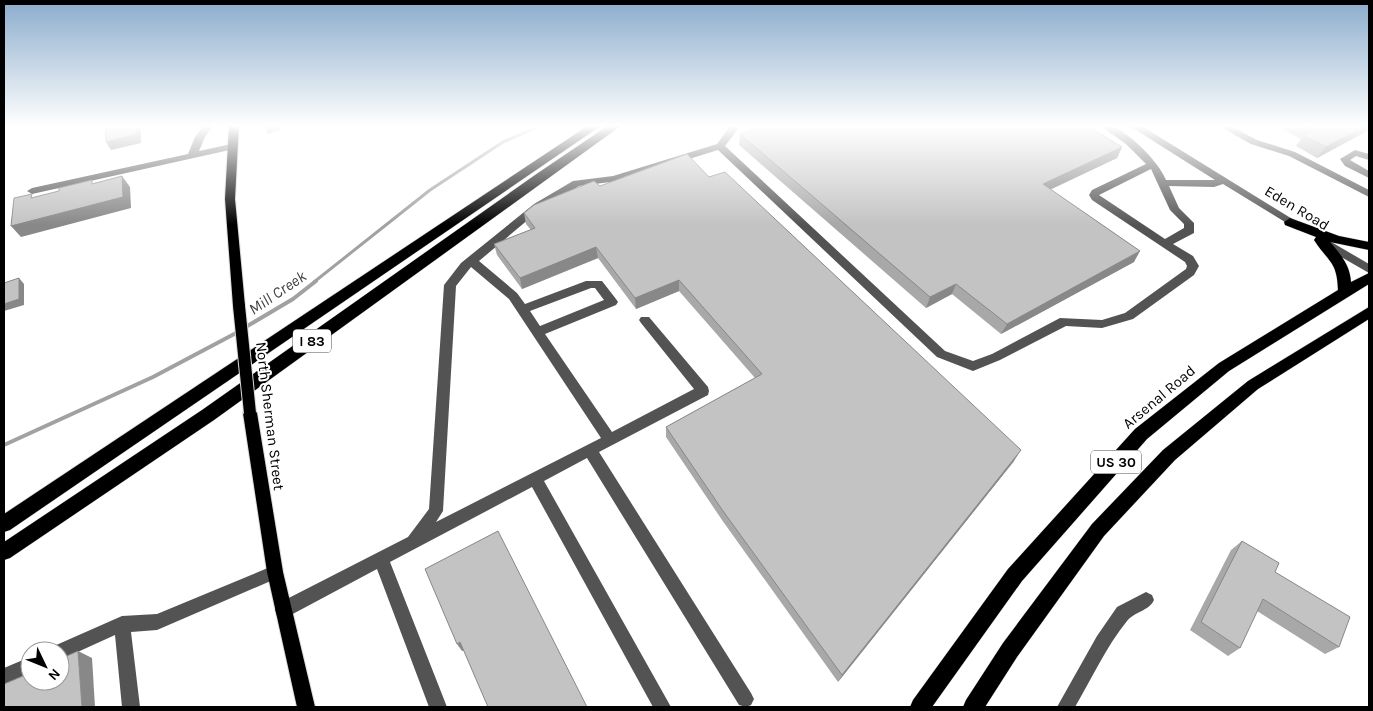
<svg xmlns="http://www.w3.org/2000/svg" width="1373" height="711" viewBox="0 0 1373 711" font-family="Karla,sans-serif">
  <style>
    .lines { fill: none; stroke-linecap: round; stroke-linejoin: round }
    .stream-far1 { stroke: #a1a1a1; stroke-width: 3 }
    .stream { stroke: #a1a1a1; stroke-width: 4 }
    .major-casing { stroke: #dbdbdb; stroke-width: 2 }
    .highway-casing { stroke: #dbdbdb; stroke-width: 1 }
    .minor { fill: #535353; fill-rule: evenodd }
    .major { fill: #000; fill-rule: evenodd }
    .highway { fill: #000; fill-rule: evenodd }
    .major-bridge-casing { stroke: #dbdbdb; stroke-width: 14; stroke-linecap: butt }
    .major-bridge { stroke: #000; stroke-width: 12 }
    .wall { fill: #a8a8a8 }
    .shaded-wall { fill: #888 }
    .building { fill: #c3c3c3; stroke: #888 }
    .labels { text-anchor: middle; stroke-width: 4; stroke-linejoin: round; paint-order: stroke }
    .shield { fill: #fff; stroke: #4c4c4c; stroke-width: 1 }
    .shield-label { font-size: 14px; font-weight: bold; fill: #000 }
    .street-label { font-size: 15px; fill: #000; stroke: #fff }
    .water-label { font-size: 16px; font-style: italic; fill: #424242; stroke: #fff }
  </style>
  <rect width="100%" height="100%" fill="#fff"/>
  <g class="lines">
    <path class="stream-far1" d="M314,282L430,190L503,142L542,125"/>
    <g class="stream">
      <path d="M244,328L293,299L316,281"/>
      <path d="M4,445L153,377L238,332"/>
    </g>
    <defs>
      <g id="major">
        <path d="M229,125H239L235,199L245,306L239,310L233,306L225,199Z"/>
        <path d="M250,408L255,409L257,413L283,572L315,707H297L267,572L243,413L245,409Z"/>
      </g>
      <g id="highway">
        <path d="M589,125H602L10,530L4,532V514Z"/>
        <path d="M609,125H622L214,420L10,558L4,560V542L202,410L535,175Z"/>
        <path d="M1290,218L1339,236L1369,242V250L1330,242C1341,255 1350,265 1351,282L1369,273V284L1229,371L1147,439L1022,581L932,707H910L913,700L1008,569L1135,429L1219,363L1338,290C1337,261 1329,263 1314,240L1316,237L1285,225L1284,222Z"/>
        <path d="M1369,307V319L1258,389L1175,460L1104,536L1017,657L985,707H963L966,700L1003,643L1092,524L1163,450L1248,381Z"/>
      </g>
    </defs>
    <use href="#major" class="major-casing"/>
    <use href="#highway" class="highway-casing"/>
    <g class="minor">
      <path d="M204,125H214L205,137L199,151L231,144L234,145V149L32,194L27,191L32,188L188,154L195,137Z"/>
      <path d="M731,125H741L725,146L945,351L973,361L992,354L1060,318L1102,320L1125,313L1186,269L1187,266L1185,262L1092,200L1089,195L1092,190L1146,164L1126,144L1099,125C1103,125 1108,124 1111,126C1129,132 1159,162 1166,180H1215L1128,125H1140L1307,228L1306,230H1298L1223,184L1214,187L1169,186L1179,208L1194,223V233L1173,244L1193,256L1199,266L1194,275L1133,319L1102,328L1066,326L1000,360L973,371L937,357L718,150L618,181L579,186L542,208L479,261L517,293L525,304L586,281H602L616,299L618,302L616,305L545,334L612,432L694,389L641,323L639,320L641,317H649L708,387L709,391L708,395L599,452L751,693L754,699L751,705L746,707L739,705L587,458L544,481L671,707H653L532,487L390,562L447,707H429L377,569L289,616L283,618L277,616L275,610L277,604L408,537L429,509L444,285L461,263L534,204L573,181L613,176L717,144ZM1151,169L1170,210L1184,224V228L1165,239L1099,195ZM471,267L509,299L601,438L436,522L443,511L456,286ZM591,288H595L604,300L540,326L530,311Z"/>
      <path d="M1217,125H1229L1257,140L1295,152L1369,190V197L1289,156L1251,144Z"/>
      <path d="M1355,150L1369,154V160L1356,156L1350,160L1369,171V178L1345,166L1340,159Z"/>
      <path d="M1321,236L1369,264V273L1317,243L1316,240Z"/>
      <path d="M275,565L280,567L283,572L280,577L157,630L131,632L140,707H122L115,635L60,660V651H52L54,646L122,616L157,614Z"/>
      <path d="M1146,592L1152,595L1154,600C1149,611 1134,612 1127,621C1106,647 1092,678 1075,707H1057L1097,636L1117,607Z"/>
      <path d="M30,657V674L4,685V668Z"/>
    </g>
    <use href="#major" class="major"/>
    <use href="#highway" class="highway"/>
    <defs>
      <path id="major-bridge" d="M239,306L250,413"/>
    </defs>
    <use href="#major-bridge" class="major-bridge-casing"/>
    <use href="#major-bridge" class="major-bridge"/>
  </g>
  <g class="wall">
    <path d="M1274,125H1369V130L1317,158L1296,146L1301,139Z"/>
    <path d="M740,134L1122,147L1117,158L1050,190L1134,262L1001,334L952,294L926,308L739,145Z"/>
    <path d="M709,177L1014,461L838,682L722,520L666,437V427L755,378L679,291L636,309L598,258L522,289L497,255L494,244L531,230L526,224L524,213L600,186Z"/>
    <path d="M1242,541L1275,572L1339,647L1325,654L1257,611L1240,648L1228,656L1190,630L1231,550Z"/>
  </g>
  <g class="shaded-wall">
    <path d="M136,125H141V143L111,150L106,142Z"/>
    <path d="M277,125H280L281,130L268,134L265,128Z"/>
    <path d="M1367,125H1369V130L1317,158L1326,147Z"/>
    <path d="M1122,147L1117,158L1038,195L1043,184Z"/>
    <path d="M122,176L130,187L131,208L21,237L11,226Z"/>
    <path d="M596,247L598,258L522,289L520,278Z"/>
    <path d="M1140,251L1134,262L1001,334L1007,324Z"/>
    <path d="M19,278L24,284V305L4,311V304Z"/>
    <path d="M679,280V291L636,309L635,298Z"/>
    <path d="M956,284L952,294L926,308L930,297Z"/>
    <path d="M1021,450L1014,461L838,682L842,675Z"/>
    <path d="M460,642L465,650L462,651L457,644Z"/>
    <path d="M78,651L92,658L95,707H82Z"/>
  </g>
  <g class="building">
    <path d="M105,125H136V134L106,142Z"/>
    <path d="M264,125H277L265,128Z"/>
    <path d="M762,125H1086L1122,147L1043,184L1140,251L1007,324L956,284L930,297L740,134Z"/>
    <path d="M1304,125H1367L1326,147L1303,136L1314,130Z"/>
    <path d="M687,154L709,177L725,172L1021,450L842,675L723,511L666,427L762,374L679,280L635,298L596,247L520,278L494,244L535,228L524,213L534,205L594,181L600,186Z"/>
    <path d="M122,176L123,197L11,226L14,198L32,194L31,198L59,191V188L92,180V184Z"/>
    <path d="M19,278V299L4,304V283Z"/>
    <path d="M498,531L587,707H488L460,642L457,644L425,569Z"/>
    <path d="M1242,541L1279,563L1275,572L1350,617L1339,647L1263,599L1240,648L1201,622Z"/>
    <path d="M78,651L82,707H4V684L30,673V681H60V659Z"/>
  </g>
  <linearGradient id="sky" x2="0" y2="1"><stop stop-color="#8baccc"/><stop offset="0.56" stop-color="#fff"/><stop offset="1" stop-color="#fff" stop-opacity="0"/></linearGradient>
  <rect width="1373" height="225" fill="url(#sky)"/>
  <g class="labels">
    <g class="shield">
      <rect x="293" y="329.5" width="38" height="23" rx="4"/>
      <rect x="1091" y="450.5" width="50" height="23" rx="4"/>
    </g>
    <g class="shield-label">
      <text x="312" y="346">I 83</text>
      <text x="1116" y="467">US 30</text>
    </g>
    <g class="street-label">
      <text transform="translate(1297 208) rotate(31)" y="5">Eden Road</text>
      <text transform="translate(1159 397) rotate(-40)" y="5">Arsenal Road</text>
      <text transform="translate(270 416) rotate(83)" y="5">North Sherman Street</text>
    </g>
    <g class="water-label">
      <text transform="translate(277 292) rotate(-34)" y="6">Mill Creek</text>
    </g>
  </g>
  <rect width="1373" height="711" fill="none" stroke="#000000" stroke-width="10"/>
  <g transform="translate(45 666) rotate(133)"><circle r="24" fill="#ffffff" stroke="#999999"/>
  <path d="M0-4L9 19L0 12L-9 19Z" fill="#000000"/>
  <text y="-8" font-size="14" font-weight="bold" text-anchor="middle" fill="#000000">N</text>
  </g>
</svg>
